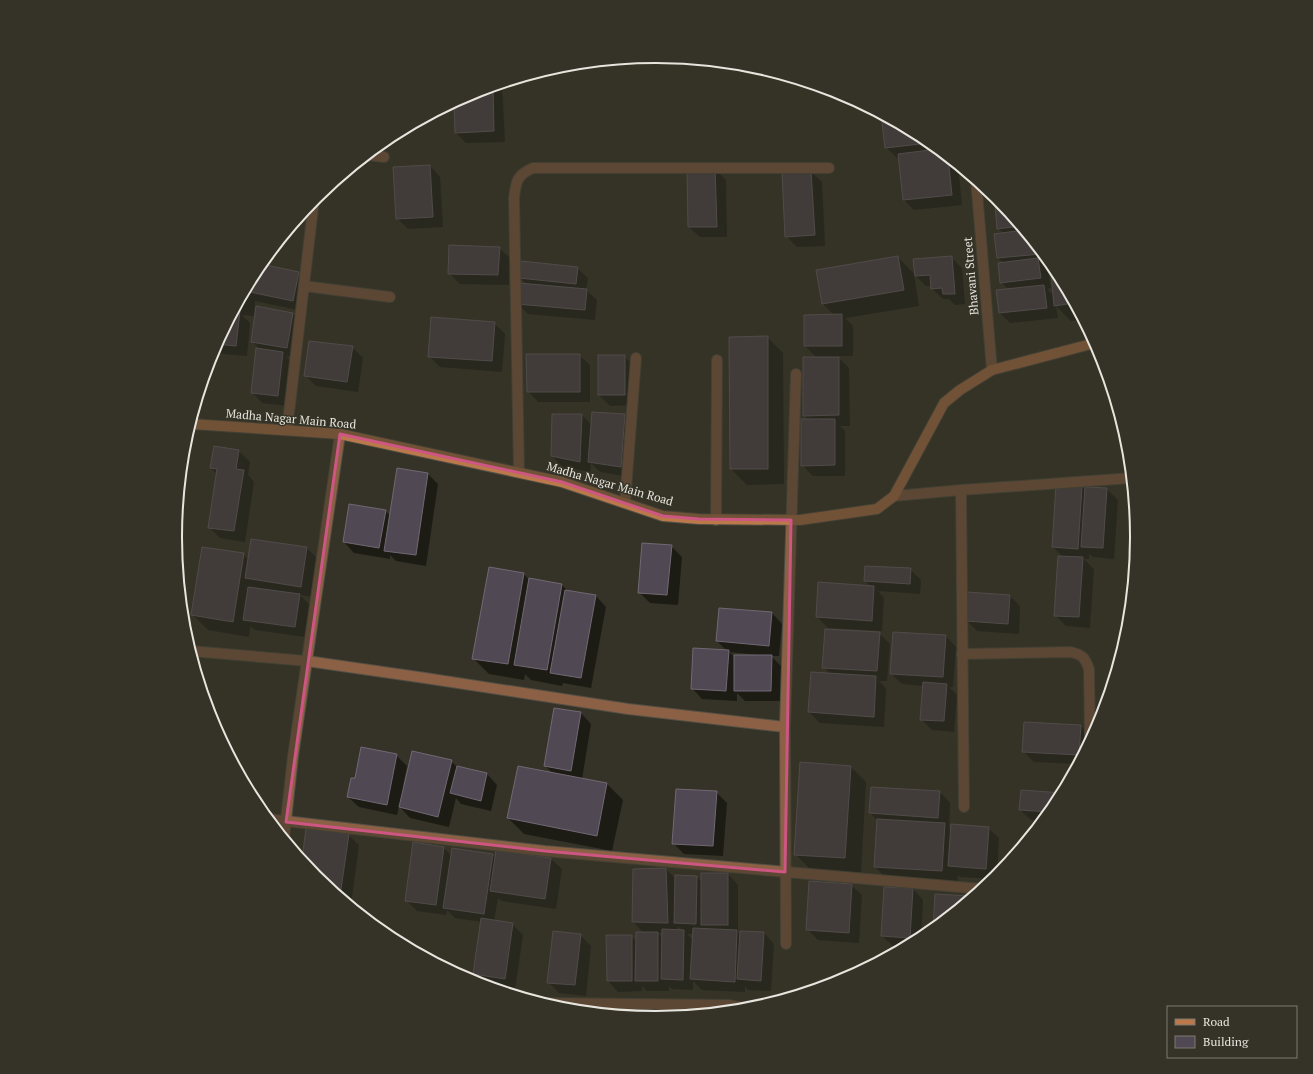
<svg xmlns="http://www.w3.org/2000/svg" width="1313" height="1074" viewBox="0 0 1313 1074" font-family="'PT Serif',serif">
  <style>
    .shadow { fill: #0007; fill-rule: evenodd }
    .building { fill: #504853; stroke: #716874 }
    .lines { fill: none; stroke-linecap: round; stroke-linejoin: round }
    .street-casing { stroke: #514f44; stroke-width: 12 }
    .secondary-casing { stroke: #514f44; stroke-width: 12 }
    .street { stroke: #8b6045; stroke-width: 10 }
    .secondary { stroke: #bb784b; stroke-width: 10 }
    .marked { fill: none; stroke: #cd5682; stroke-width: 3; stroke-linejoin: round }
    .labels { text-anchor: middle; stroke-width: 3; stroke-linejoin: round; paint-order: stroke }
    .street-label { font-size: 12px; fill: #e7e5de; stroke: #353327 }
    .rim { fill: none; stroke: #e7e5de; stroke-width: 2 }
  </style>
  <rect width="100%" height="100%" fill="#353327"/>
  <g class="shadow">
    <path d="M502,84L505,142L466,143L456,133L455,102L473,93Z"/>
    <path d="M924,137L958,165L962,205L914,210L904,200L899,157L897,158L886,147Z"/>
    <path d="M430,166L440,177L443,227L408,229L397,218Z"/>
    <path d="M715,169L726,180L727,237H700L689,227Z"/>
    <path d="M811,172L822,182L825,246L797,247L786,236Z"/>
    <path d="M994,195L997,197L1057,270L1074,303H1068V305L1075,304L1083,320L1071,321L1056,306L1058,318L1010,323L1000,313L1009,290L1001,282L1004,263L998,258L1004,234L998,228L1002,204L994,196ZM1051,264L1054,296L1047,289L1051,288L1048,270L1043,265Z"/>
    <path d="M499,248L510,258L509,285L460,284L449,273Z"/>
    <path d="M898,257L915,275L951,257L962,268L965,304L955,305L949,299H943L932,289V286H926L914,274L919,306L845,318L853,326V356H837L849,368L850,426H840L845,431V476H813L802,465L809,420L804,415L817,358L805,346L834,315L822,303Z"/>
    <path d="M260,265L298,273L309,284L303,311L255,301L254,316L242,315L250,323L247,356L212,353L257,270Z"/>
    <path d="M577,268L588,278L586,290L597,300L595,320L528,314L518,304L527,284L520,278Z"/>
    <path d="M293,314L303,324L298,358L286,356L293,363L288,406L262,403L252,392L260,350L252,341Z"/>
    <path d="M494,323L505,334L502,372L440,367L429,356Z"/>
    <path d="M767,337L783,353L784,484L747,485L731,469Z"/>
    <path d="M352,347L363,358L358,392L316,386L305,375Z"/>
    <path d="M579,355L590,365V402H538L528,391Z"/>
    <path d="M599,356H624L635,367V405L610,406L599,395Z"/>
    <path d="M582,415L592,425L624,415L635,426L632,477L600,472L591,463L590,472L563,467L552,456Z"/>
    <path d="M214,447L239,451L250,462L248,475L254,482L245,542L220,538L209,527L217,474L211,468Z"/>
    <path d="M428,474L438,484L426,566L396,561L390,555V559L354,553L344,542L385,511L391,516Z"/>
    <path d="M1057,485L1082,487L1086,491L1107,489L1118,500L1114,559L1093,557L1089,554V559H1084L1094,569L1090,628L1066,626L1055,615L1063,557L1053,547Z"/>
    <path d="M1134,499L1137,537L1135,558L1130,552Z"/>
    <path d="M252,540L307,548L318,559L312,597L300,595L310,605L305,637L255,630L250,626L249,637L208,630L192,614L243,554L249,560Z"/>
    <path d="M671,546L682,557L678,605L650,603L639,592Z"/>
    <path d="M490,568L524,574L529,580L562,585L568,591L596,596L606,607L591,688L563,683L562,686L531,680L525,674L524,680L489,674L473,658Z"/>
    <path d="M910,569L921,580L920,594L878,591L884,598L882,631L828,628L817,617L819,583L871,587L865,581Z"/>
    <path d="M1010,596L1020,606L1019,634L977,631L966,620Z"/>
    <path d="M772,613L782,624L779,656H771L782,667V701H745L737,693V701L702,699L692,688L727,651L717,641ZM729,652L759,655V656L735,657Z"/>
    <path d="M879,633L890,644L887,681H879L886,688L884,727L820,723L809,712L830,674L824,667Z"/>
    <path d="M946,636L956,647L953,687H949L957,695L954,732L932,730L921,719L923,686L902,684L891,674Z"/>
    <path d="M555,709L581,713L591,724L582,779L607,784L623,800L612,851L524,834L508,818L554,774L545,766Z"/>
    <path d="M1025,723L1081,726L1092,737L1091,739L1078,764L1034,762L1023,751Z"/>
    <path d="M396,755L407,766L403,786H405L451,761L457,767L487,774L497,785L491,811L461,804L456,798L449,827L410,818L399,806L397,815L359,807L348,797L355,779Z"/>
    <path d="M850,766L866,782L861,873L811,870L795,854Z"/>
    <path d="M716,792L727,803L723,856L684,854L673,843Z"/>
    <path d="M940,792L950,803L949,828L951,831L988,828L999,838L997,877L994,879L960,877L958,875L957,887L891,883L875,867L878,821L870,813Z"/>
    <path d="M1062,794L1056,804L1043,821L1031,820L1020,810Z"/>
    <path d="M348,835L359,845L351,905L316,877Z"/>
    <path d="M444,848L452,856L492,855L496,858L497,851L551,859L562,869L556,909L502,901L498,898L494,921L512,924L523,935L515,989L484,984L474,974L482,922L455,918L447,910L446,915L417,911L406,900Z"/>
    <path d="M666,869L676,879L697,877L702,882L728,874L738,885V932L741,935L764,933L774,944L771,991L748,990L745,986V992L702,990L693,981V990L672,989L669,986V991H647L642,986V991L618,992L608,981L631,936L637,942L644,933L633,922ZM678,926L682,931H678ZM658,933H663V938ZM687,934H694L693,940Z"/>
    <path d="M851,885L862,895L859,943L818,940L807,929Z"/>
    <path d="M913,889L923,900L921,938L905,947L893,946L882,936Z"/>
    <path d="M580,935L591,946L586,996L559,993L548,982Z"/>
    <path d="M695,1009L700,1014L656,1018L631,1015V1010Z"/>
  </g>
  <g class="building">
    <path d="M493,87L494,131L455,133L454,103L473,93Z"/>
    <path d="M881,114L924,137L929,143L885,148Z"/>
    <path d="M938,149L948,157L952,195L903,200L898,154Z"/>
    <path d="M430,165L433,217L396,219L393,167Z"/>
    <path d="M715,168L717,227H688L687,169Z"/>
    <path d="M811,171L815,235L785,237L782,172Z"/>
    <path d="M1002,203L1020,226L997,229L995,204Z"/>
    <path d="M1024,230L1041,251V254L997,258L994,234Z"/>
    <path d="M449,245L500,247L498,275L448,274Z"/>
    <path d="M898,256L904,290L822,304L816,270Z"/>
    <path d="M952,256L955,294H943L942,288L931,289L930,275L915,276L913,259Z"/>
    <path d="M1038,258L1041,278L1000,283L998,263Z"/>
    <path d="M521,261L578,267L576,284L519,278Z"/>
    <path d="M1050,261L1057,270L1074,303L1054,306Z"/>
    <path d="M261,264L299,272L293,301L245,291L257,270Z"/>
    <path d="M519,283L587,289L585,310L517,304Z"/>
    <path d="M1044,285L1047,308L999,313L996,290Z"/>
    <path d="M256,306L293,313L287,348L251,342Z"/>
    <path d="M235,311H240L236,346L217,344Z"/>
    <path d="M842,314V346H804V315Z"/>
    <path d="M431,317L495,322L492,361L428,357Z"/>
    <path d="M768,336V469H730L729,337Z"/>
    <path d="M309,341L353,346L347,382L304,376Z"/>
    <path d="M256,348L283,352L278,396L251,393Z"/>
    <path d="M526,354H580V392H527Z"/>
    <rect x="598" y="355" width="27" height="40"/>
    <path d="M803,357H839V415L803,416Z"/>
    <path d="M592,412L625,414L621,467L588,462Z"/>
    <path d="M552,414H582L580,462L551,456Z"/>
    <path d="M801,419H835V465L801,466Z"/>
    <path d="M214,446L239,450L236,469L244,470L234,531L208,528L217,469L210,468Z"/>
    <path d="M397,468L428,473L416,555L384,551Z"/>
    <path d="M1056,484L1082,486L1078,549L1052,547Z"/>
    <path d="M1085,487L1107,488L1103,548L1081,547Z"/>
    <path d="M1133,493L1137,537L1136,553H1129Z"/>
    <path d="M349,504L386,510L379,548L343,542Z"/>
    <path d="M251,539L307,547L301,587L245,578Z"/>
    <path d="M642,543L672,545L667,595L638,593Z"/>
    <path d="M202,547L244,553L233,622L191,615Z"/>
    <path d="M1058,556L1083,557L1079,617L1054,616Z"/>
    <path d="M865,566L911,568L910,584L864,581Z"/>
    <path d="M489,567L524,573L508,664L472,659Z"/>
    <path d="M529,578L562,584L547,670L514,665Z"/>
    <path d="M818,582L874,586L872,621L816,617Z"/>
    <path d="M248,587L300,594L295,627L243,620Z"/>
    <path d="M565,590L596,595L581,678L550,673Z"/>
    <path d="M967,592L1010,595L1008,624L965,621Z"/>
    <path d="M719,608L772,612L769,646L716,641Z"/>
    <path d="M825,629L880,632L877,671L822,668Z"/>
    <path d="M893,632L946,635L943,677L890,674Z"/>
    <path d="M693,648L729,650L726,691L691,689Z"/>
    <path d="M734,655H772L771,691H734Z"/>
    <path d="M811,672L876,676L874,717L808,712Z"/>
    <path d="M923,682L947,684L944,721L920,720Z"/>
    <path d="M554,708L581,712L571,771L544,766Z"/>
    <path d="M1024,722L1081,725L1079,755L1022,752Z"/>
    <path d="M361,747L397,754L387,805L347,797L351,778H355Z"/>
    <path d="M412,751L452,760L438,817L399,807Z"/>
    <path d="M800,762L851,766L845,858L794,855Z"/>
    <path d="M457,766L487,773L481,801L450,793Z"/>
    <path d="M518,766L607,783L597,836L507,818Z"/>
    <path d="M871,787L940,791L938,818L869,813Z"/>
    <path d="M676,789L717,791L713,846L672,844Z"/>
    <path d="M1021,790L1063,793L1056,804L1050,812L1019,810Z"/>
    <path d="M877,819L945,823L942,871L874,867Z"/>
    <path d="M951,824L989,827L986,869L948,866Z"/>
    <path d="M306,828L349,834L340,896L316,877L302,860Z"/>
    <path d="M413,842L444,847L436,905L405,901Z"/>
    <path d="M452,848L493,854L484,914L443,908Z"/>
    <path d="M496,850L551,858L545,899L490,891Z"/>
    <path d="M666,868L668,923L632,922L633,869Z"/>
    <rect x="701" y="873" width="27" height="52"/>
    <path d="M675,875L697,876L696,924L674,923Z"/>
    <path d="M809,881L852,884L849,933L806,930Z"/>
    <path d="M884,887L913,888L910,938L881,936Z"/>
    <path d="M935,894L970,896V899L933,929Z"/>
    <path d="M481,918L513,923L505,979L473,974Z"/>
    <path d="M693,928L737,930L735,982L690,979Z"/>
    <path d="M662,929L684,930L683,980L661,979Z"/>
    <path d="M553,931L581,934L575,985L547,983Z"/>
    <path d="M740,931L764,932L761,981L737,979Z"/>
    <path d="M636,932H658V981H635Z"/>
    <path d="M606,935H632V981H607Z"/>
    <path d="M696,1008V1014L656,1018L630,1015V1009Z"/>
  </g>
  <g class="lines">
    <defs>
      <g id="street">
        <path d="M368,155L384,157"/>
        <path d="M976,180L992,370"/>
        <path d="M304,286L390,297"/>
        <path d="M287,430L314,200"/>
        <path d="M519,472L514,198C516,181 517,175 533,168H829"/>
        <path d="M961,490L964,807"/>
        <path d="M894,496L961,490L1132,478"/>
        <path d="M625,503L636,358"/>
        <path d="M716,520L717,360"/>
        <path d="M191,651L307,661L425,678L628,709L785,727"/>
        <path d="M962,654L1071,652C1083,655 1085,658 1089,669L1090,742"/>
        <path d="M268,819L545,851L982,889"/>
        <path d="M284,838L293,756L340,434"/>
        <path d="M786,944L785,727L796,374"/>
        <path d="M545,1003L729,1005L748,1009"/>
      </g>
      <path id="secondary" d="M191,424L340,434L562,482L663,516L699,519L800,520L877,509L894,496L944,403L960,390L992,370L1095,343"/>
    </defs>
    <use href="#street" class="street-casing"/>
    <use href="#secondary" class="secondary-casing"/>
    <use href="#street" class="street"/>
    <use href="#secondary" class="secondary"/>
  </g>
  <path d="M0 0H1313V1074H0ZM340,434L562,482L663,516L699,519L791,520L785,872L545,851L286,822Z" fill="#353327" fill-opacity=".55" fill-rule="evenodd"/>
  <path class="marked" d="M340,434L562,482L663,516L699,519L791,520L785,872L545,851L286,822Z"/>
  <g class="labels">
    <g class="street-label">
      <text transform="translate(971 276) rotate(-95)" y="4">Bhavani Street</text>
      <text transform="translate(291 419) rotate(5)" y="4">Madha Nagar Main Road</text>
      <text transform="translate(610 484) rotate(16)" y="4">Madha Nagar Main Road</text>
    </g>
  </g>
  <path d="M0 0H1313V1074H0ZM182 537a474 474 0 1 1 948 0a474 474 0 1 1-948 0Z" fill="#353327" fill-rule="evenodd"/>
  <path class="rim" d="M182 537a474 474 0 1 1 948 0a474 474 0 1 1-948 0Z"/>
  <rect x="1167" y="1006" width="130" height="52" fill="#353327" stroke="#7c7a70"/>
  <rect x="1175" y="1019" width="20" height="6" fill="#bb784b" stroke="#7c7a70"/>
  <text x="1203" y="1026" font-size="12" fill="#e7e5de">Road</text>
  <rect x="1175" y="1036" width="20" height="12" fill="#504853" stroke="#7c7a70"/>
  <text x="1203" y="1046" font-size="12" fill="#e7e5de">Building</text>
</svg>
